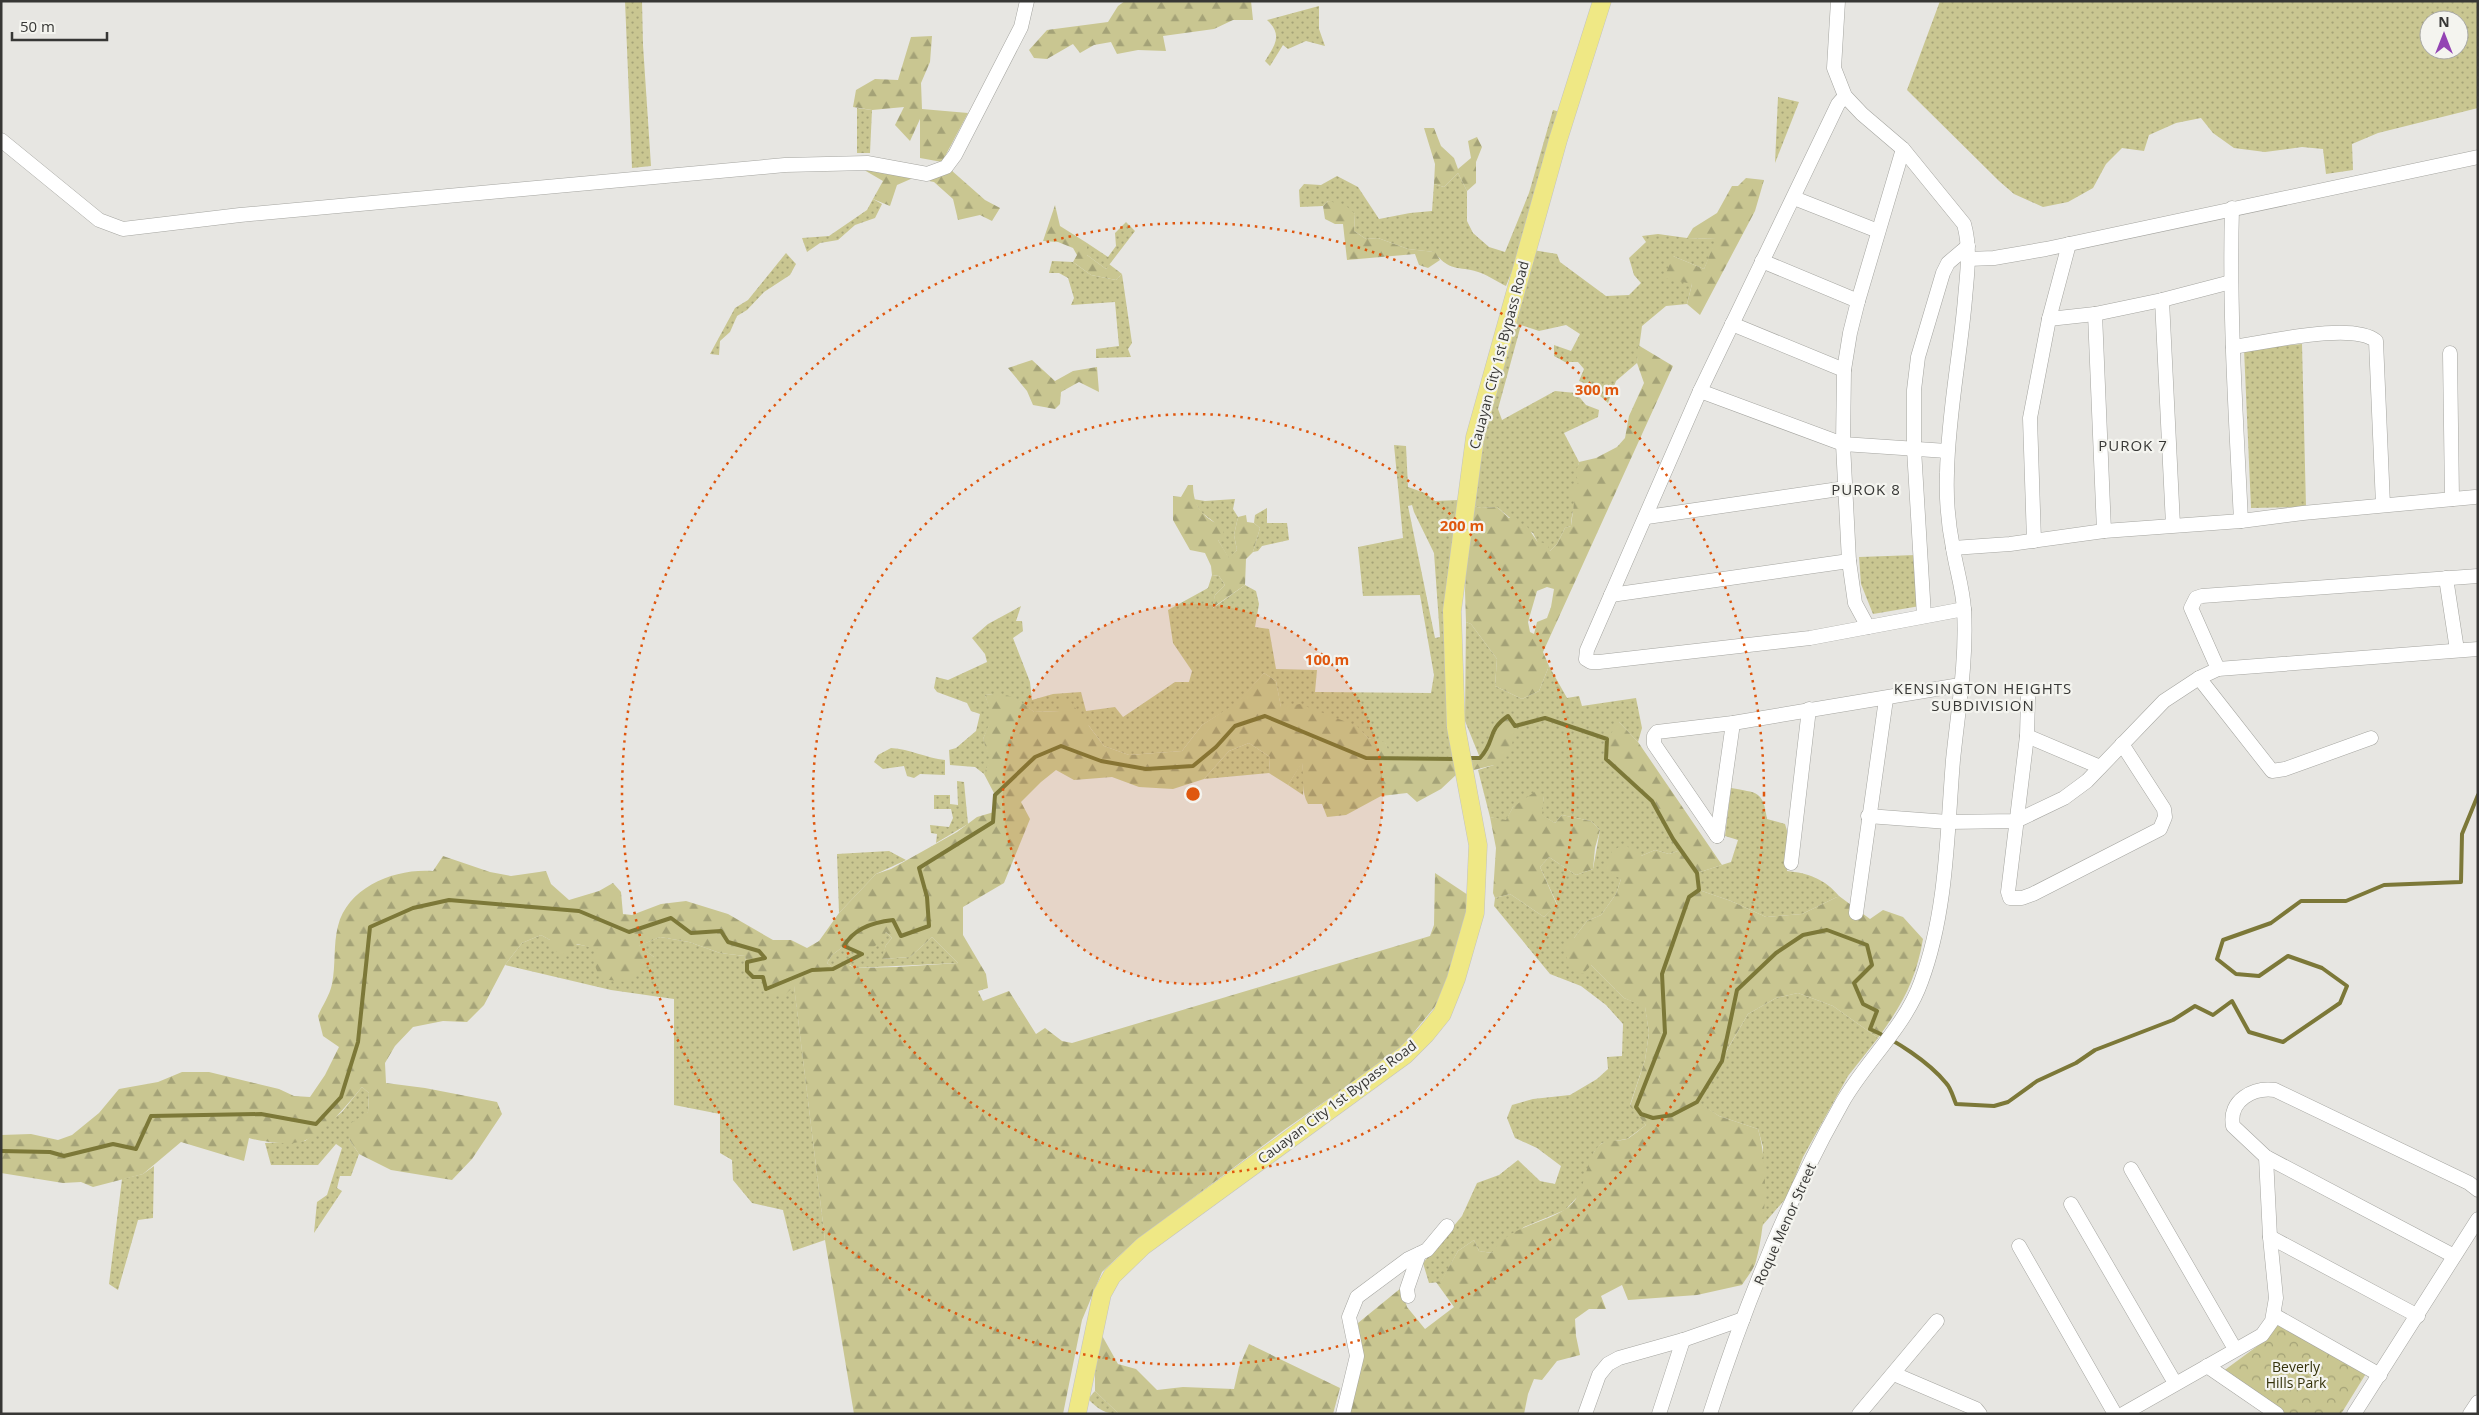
<svg xmlns="http://www.w3.org/2000/svg" width="2479" height="1415" viewBox="0 0 2479 1415" font-family="'Open Sans',sans-serif">
  <style>
    .grass { fill: url(#grass-dots); fill-rule: evenodd }
    .forest { fill: url(#forest-firs); fill-rule: evenodd }
    .park { fill: url(#park-crowns) }
    .lines { fill: none; stroke-linecap: round; stroke-linejoin: round }
    .stream { stroke: #7c7838; stroke-width: 4 }
    .minor-casing { stroke: #a5a5a0; stroke-width: 15 }
    .major-casing { stroke: #c3c3c2; stroke-width: 19 }
    .minor { stroke: #fff; stroke-width: 14 }
    .major { stroke: #efe885; stroke-width: 18 }
    .ring { fill: none; stroke: #df570e; stroke-width: 2.5; stroke-dasharray: 2.5 5 }
    .labels { text-anchor: middle; stroke-width: 4.5; stroke-linejoin: round; paint-order: stroke }
    .street-label { font-size: 14px; fill: #373735; stroke: #f4f4ef }
    .park-label { font-size: 14px; fill: #34320a; stroke: #f4f4ef }
    .neighbourhood-label { font-size: 15px; letter-spacing: 1px; fill: #373735; stroke: #f4f4ef }
    .centre { fill: #df570e; stroke: #f4f4ef; stroke-width: 2.5 }
    .ring-label { font-size: 15px; text-anchor: middle; font-weight: bold; fill: #df570e; stroke: #f4f4ef; stroke-width: 4.5; stroke-linejoin: round; paint-order: stroke }
  </style>
  <defs>
    <pattern id="grass-dots" width="8" height="8" patternUnits="userSpaceOnUse" patternTransform="scale(1.25)"><rect width="8" height="8" fill="#c9c691"/><path d="M2 2h.1M6 6h.1" fill="none" stroke="#a4a277" stroke-width="1.8" stroke-linecap="round"/></pattern>
    <pattern id="forest-firs" width="22" height="20" patternUnits="userSpaceOnUse" patternTransform="scale(1.25)"><rect width="22" height="20" fill="#c9c691"/><path d="M5 1l3.5 6h-7zM16 11l3.5 6h-7z" fill="#a4a277"/></pattern>
    <pattern id="park-crowns" width="20" height="18" patternUnits="userSpaceOnUse" patternTransform="scale(1.25)"><rect width="20" height="18" fill="#c9c691"/><path d="M2 6a3 3 0 1 1 6 0M12 15a3 3 0 1 1 6 0" fill="none" stroke="#a4a277"/></pattern>
  </defs>
  <rect width="100%" height="100%" fill="#e7e6e2"/>
  <g class="grass">
    <path d="M625,1H642L643,45L651,166L632,168Z"/>
    <path d="M1940,1H2478V108L2378,133L2352,144L2353,170L2326,174L2323,149L2302,147L2265,152L2234,148L2213,133L2201,118L2176,123L2149,135L2144,151L2122,148L2106,164L2093,188L2068,202L2043,207L2014,194L1999,181L1907,90ZM2429,20H2459V50H2429Z"/>
    <path d="M1319,6V29L1325,46L1306,41L1288,49L1283,45L1270,66L1265,61C1275,45 1283,35 1267,20Z"/>
    <path d="M1778,97L1799,102L1775,163Z"/>
    <path d="M857,108L872,110L870,153H857Z"/>
    <path d="M1553,110L1560,112L1518,256L1506,286C1498,282 1489,276 1481,273C1461,265 1451,274 1434,252L1408,249L1378,238L1366,239L1354,231L1355,214L1328,201L1323,206L1300,207L1299,190L1304,184L1321,185L1337,176L1358,187L1379,219L1410,213L1432,211L1434,184L1444,187L1458,173L1467,191V221L1473,233L1489,247L1505,252L1529,193Z"/>
    <path d="M873,199L882,204L875,218L855,225L838,240L820,243L807,252L802,238L829,236L867,210Z"/>
    <path d="M1126,222L1135,231L1106,269L1087,255V243L1108,257L1116,246L1115,233Z"/>
    <path d="M1658,234L1687,238L1717,239L1704,269L1673,256L1692,284L1687,304L1666,306L1642,326L1637,363L1616,381L1608,403L1599,395L1591,392L1589,385L1579,381L1584,369L1578,362H1565L1554,356V345L1571,351L1580,334L1566,325L1539,331L1521,325L1498,409L1502,420L1555,391L1576,393L1586,405L1599,410L1598,417L1564,433L1579,462C1577,470 1578,474 1578,482C1579,496 1571,511 1571,526L1565,528L1557,544L1550,551L1537,541L1533,533L1522,528L1497,507L1481,508L1469,505L1477,449L1533,250L1557,254L1560,262L1606,296L1629,295L1641,283L1634,275L1629,258L1646,242L1642,236Z"/>
    <path d="M786,253L796,264L790,275L764,292L747,310L737,316L730,332L720,341L719,355L710,354L735,308L748,300Z"/>
    <path d="M1052,261L1073,262L1091,275L1116,280L1122,274L1132,343L1128,349L1131,357L1096,358V349L1119,346L1115,302L1071,305L1074,298L1068,278L1059,273H1049Z"/>
    <path d="M2302,344L2306,507L2251,508L2244,349Z"/>
    <path d="M1394,445L1406,446L1408,487L1425,493L1435,501L1459,500L1458,758L1391,759L1385,743L1368,738L1356,726L1281,708L1276,681L1264,673L1238,703L1202,725L1182,751L1129,755L1104,746L1089,726L1060,711L1034,712C1018,699 1005,692 985,695L993,717L983,739L991,760L984,774L975,767L950,765L949,750L956,748L976,731L980,714L971,711L967,703L937,692L934,688L936,677L948,680L987,662L985,654L972,638L988,624L1021,606L1016,621H1022L1023,631L1013,638L1030,682L1032,700L1053,694L1081,692L1086,711L1115,707L1123,717L1175,682H1189L1192,671L1173,643L1168,610L1208,588L1212,575L1219,576L1225,585L1215,595L1213,608L1245,585L1256,591L1259,604L1255,627L1269,629L1276,669L1317,670L1315,692L1431,693L1434,675L1420,595L1363,596L1358,547L1403,538ZM1412,505L1414,512L1434,553L1440,637L1435,638L1408,506Z"/>
    <path d="M1193,499L1205,501L1235,499L1233,509L1238,517L1234,535L1237,550L1229,559L1218,540L1214,522L1201,512Z"/>
    <path d="M1267,508V523H1287L1289,540L1262,546L1258,551L1253,552L1260,528L1254,523L1255,515Z"/>
    <path d="M1916,555L1920,606L1873,614L1861,584L1859,557Z"/>
    <path d="M1466,622L1471,624L1497,659L1495,686L1522,699L1539,691L1549,666L1567,698L1579,696L1582,706L1636,698L1642,728L1638,742L1619,722L1628,780L1652,801L1681,850L1669,854L1655,850L1641,856L1621,879L1616,894L1601,915L1587,921L1574,938L1591,965L1624,998L1645,1006L1649,1033L1645,1060L1630,1105L1646,1125L1627,1139L1602,1143L1594,1152L1581,1193L1565,1210L1524,1227L1492,1253L1479,1251L1474,1240L1458,1251L1441,1282L1429,1283L1423,1263L1462,1216L1477,1183L1499,1175L1518,1160L1540,1181L1555,1184L1561,1166L1537,1148L1515,1138L1507,1118L1512,1105L1533,1099L1570,1095L1597,1079L1608,1069L1607,1057L1622,1056L1623,1024L1606,1005L1581,986L1550,974L1494,906L1495,898L1510,894L1544,917L1557,904L1540,867L1549,857L1576,875L1593,869L1600,830L1591,821L1562,815L1555,823L1541,815L1544,796L1513,807L1506,821L1490,817L1478,770L1494,765L1495,725L1487,751L1480,758L1465,721Z"/>
    <path d="M1249,743L1270,757L1269,773L1204,779L1229,751Z"/>
    <path d="M891,748C910,749 926,758 945,760V775L920,774L914,778L907,776L904,766L883,769L874,762L878,755Z"/>
    <path d="M1302,762L1304,780L1303,795L1288,785Z"/>
    <path d="M957,781L964,782L968,824L936,843L937,834L931,833L930,825L949,827L953,818L951,809H934V795H950V804L958,805Z"/>
    <path d="M1731,788C1757,793 1763,790 1767,819L1785,824L1788,834L1787,871C1808,873 1825,879 1839,896L1802,914L1766,917L1731,901L1699,890L1697,873L1731,862L1738,840L1725,836Z"/>
    <path d="M889,851L906,860L876,874L839,913L837,854Z"/>
    <path d="M886,932L892,938L886,945L882,959L910,957L932,937L958,963L854,968L850,965L831,966L827,963L832,955L844,946L862,954Z"/>
    <path d="M541,935L550,940L654,957L638,946L660,937L689,942L720,953L745,956L747,971L763,977L766,989L794,985L825,1240L793,1251L783,1210L752,1203L733,1180L732,1160L720,1153V1114L674,1105V999L611,990L505,965L522,943Z"/>
    <path d="M1798,993L1833,1006L1878,1038L1848,1076L1803,1157L1787,1197L1762,1226L1763,1147L1758,1129L1719,1116L1697,1102L1748,1014L1776,998Z"/>
    <path d="M362,1087L369,1093L368,1112L349,1139L359,1154L351,1176H340L337,1188L342,1191L314,1233L317,1202L327,1195L342,1148L336,1144L318,1165H271L265,1143L305,1141L342,1112Z"/>
    <path d="M154,1166L153,1218L138,1220L118,1290L109,1284L122,1179L143,1174Z"/>
    <path d="M1095,1391L1119,1414C1105,1414 1098,1409 1088,1399Z"/>
  </g>
  <g class="forest">
    <path d="M1125,1H1251L1253,20H1233L1214,29L1163,36L1166,51L1138,50L1117,54L1111,42L1094,45L1080,53L1073,44L1047,59L1034,58L1029,50L1047,30L1108,22L1118,6Z"/>
    <path d="M932,36L930,62L921,83L922,109L968,113L942,162L920,158V119L910,141L895,125L904,107L872,110L853,107L856,90L875,79L898,80L911,37Z"/>
    <path d="M1424,128H1434L1441,146L1454,158L1458,169L1471,158L1468,141L1477,137L1482,147L1476,162V183L1467,191L1458,173L1444,187L1434,184L1435,164Z"/>
    <path d="M859,167L951,170L985,200L1000,208L992,221L980,215L958,220L953,199L934,182L913,178L897,185L890,206L873,199L883,181Z"/>
    <path d="M1746,178L1764,180L1755,211L1700,315L1687,304L1692,284L1664,278L1673,256L1704,269L1716,239L1687,238L1693,228L1717,213L1732,186H1738Z"/>
    <path d="M1328,201L1345,205L1355,214L1354,231L1366,239L1378,238L1408,249L1435,252L1440,260L1428,268L1419,265L1415,254L1347,260L1343,224H1335L1325,219L1323,206Z"/>
    <path d="M1055,205L1060,226L1087,243V255L1106,269L1109,264L1122,274L1116,280L1091,275L1073,262L1077,255L1073,248L1058,242L1043,241Z"/>
    <path d="M1638,345L1673,366L1543,652L1549,666L1539,691L1522,699L1495,686L1497,659L1471,624L1466,622L1465,591L1469,505L1481,508L1497,507L1509,518L1515,517L1520,521L1522,528L1526,525L1537,541L1547,544L1550,551L1557,544L1565,528L1571,526L1574,503L1569,492L1578,483L1576,472L1579,462L1596,458L1617,447L1625,438L1629,416L1644,383L1637,363ZM1547,587L1554,589L1551,607L1547,618L1537,622L1534,634L1530,632L1528,622L1537,591Z"/>
    <path d="M1032,360L1055,381L1073,371L1097,367L1099,392L1079,382L1061,392L1060,404L1055,409L1033,405L1027,391L1008,368Z"/>
    <path d="M1188,485H1193C1193,506 1203,518 1222,526L1224,535L1218,540L1229,558L1237,550L1234,535L1238,517L1246,515L1247,522L1254,523L1260,528L1253,552L1246,559L1245,585L1212,608L1215,595L1225,585L1219,576L1212,575L1211,566L1205,553L1190,550L1173,520V496L1181,497Z"/>
    <path d="M1264,673L1276,681L1281,707L1300,704L1357,726L1368,738L1385,742L1392,759L1480,758C1496,741 1486,731 1508,716L1515,726L1512,745L1494,765L1457,774L1441,789L1417,802L1407,793L1381,796L1346,815L1327,817L1322,804H1308C1301,792 1304,777 1302,763L1288,785L1269,773L1270,757L1249,743L1229,751L1204,779L1173,789L1139,787L1112,777L1074,780L1056,770L1041,782L1021,802L1030,819L1004,883L963,907V935L986,974L988,988L978,991L983,1001L1009,991L1036,1034L1045,1028L1062,1041L1072,1043L1430,936L1434,925L1435,873L1471,897L1460,948L1438,1003L1400,1049L1284,1130L1134,1242L1102,1272L1082,1320L1063,1414H854L825,1240L794,986L786,994L769,995L763,977H753L747,971L745,956L720,953L689,942L660,937L639,946L654,957L644,969L628,982L600,979L594,963L598,949L577,944L562,955L550,947V940L541,935L522,943L505,965L484,1005L467,1022L443,1021L413,1027L395,1046L385,1063L386,1083L425,1088L497,1102L502,1114L472,1159L452,1180L391,1170L359,1154L349,1139L351,1123L368,1112L369,1093L362,1087C347,1105 328,1129 306,1140C294,1146 262,1142 249,1138L244,1161L181,1142L143,1174L93,1187L81,1182L63,1183L1,1173V1135L31,1134L58,1140L72,1135L99,1113L119,1089L158,1082L182,1072H209L279,1089L294,1096L310,1097L325,1075L339,1047L323,1036L318,1016C322,1006 330,995 332,984C336,965 333,945 338,926C348,886 396,868 433,871L443,856L490,872L511,876L546,871L551,884L569,900L599,891L613,883L621,892L623,914L632,915L661,904L686,901L728,914L773,940H791L807,948L819,941L839,913L876,874L891,869L957,832L977,817L994,812L995,795L984,774L990,760L983,739L992,717L985,695C1007,691 1017,698 1034,712L1060,711L1061,700L1070,701L1104,746L1129,755L1182,751L1202,725L1238,702ZM886,932L892,938L886,945L881,959L910,957L932,937L958,963L897,967L854,968L844,962L831,966L827,963L832,955L844,946L862,954C873,949 880,943 886,932Z"/>
    <path d="M1619,722L1638,742L1722,865L1697,873L1699,890L1731,901L1766,917L1802,914L1839,896L1870,919L1883,910L1903,917L1923,939C1916,980 1902,1005 1878,1038L1833,1006L1798,993L1776,998L1748,1014L1697,1101L1719,1116L1758,1129C1769,1166 1766,1224 1756,1261C1754,1269 1747,1277 1742,1285L1697,1295L1628,1300L1622,1285L1601,1296L1606,1309H1589L1575,1319L1576,1336L1580,1355L1557,1361L1542,1380L1534,1379L1528,1394L1524,1414H1346L1360,1349L1358,1323L1401,1288L1407,1307L1425,1329L1454,1307L1436,1282L1441,1281L1458,1251L1474,1240L1479,1251L1492,1253C1507,1227 1540,1225 1564,1210C1590,1195 1581,1160 1601,1144C1607,1139 1619,1142 1627,1139C1633,1136 1640,1129 1646,1125L1630,1106L1645,1060L1649,1033L1645,1007L1624,998L1591,965L1583,974L1571,968L1566,956V942L1574,938L1587,921L1601,915L1616,894L1621,879L1605,870L1612,851L1624,844L1641,856L1655,850L1669,854L1681,850L1652,801L1606,759L1607,739Z"/>
    <path d="M1536,791L1544,796L1542,815L1555,823L1562,815L1591,821L1600,830L1595,848L1593,869L1576,875L1549,857L1540,867L1557,905L1544,917L1510,894L1495,898L1493,893L1496,848L1490,817L1506,820L1513,807Z"/>
    <path d="M1100,1332L1118,1364L1136,1369L1157,1390L1183,1387L1234,1389L1239,1367L1249,1344L1340,1388L1333,1414H1119L1095,1391V1369Z"/>
  </g>
  <path class="park" d="M2274,1319L2367,1372L2341,1414H2286L2222,1372L2267,1339Z"/>
  <g class="lines">
    <g class="stream">
      <path d="M1467,758H1480C1496,741 1486,731 1508,716L1515,726L1545,718L1607,739L1606,759L1652,801L1673,839L1697,873L1699,890L1689,897L1662,974L1665,1033L1636,1107L1641,1114L1653,1118L1672,1115L1697,1102L1722,1061L1737,990L1776,953L1803,935L1827,930L1867,945L1872,965L1854,983L1863,1004L1877,1011L1870,1029C1895,1040 1929,1062 1946,1083C1951,1088 1953,1097 1956,1104L1994,1106L2008,1102L2037,1081L2076,1063L2095,1050L2173,1020L2195,1006L2213,1015L2232,1001L2249,1032L2283,1042L2340,1003L2347,986L2322,968L2288,956L2259,976L2236,974L2217,959L2223,940L2271,923L2301,901H2346L2384,885L2461,882L2462,834L2478,795"/>
      <path d="M1,1151L50,1152L64,1156L113,1144L136,1149L151,1116L261,1114L316,1124L341,1097L358,1042L370,927L413,908L449,900L579,911L629,932L671,918L691,933L721,931L728,942L759,951L765,958L747,962V971L753,977H763L766,989L812,970L833,969L862,954L844,946C854,928 874,922 893,920L901,936L929,926L927,897L919,868L993,822L995,795L1035,757L1061,746L1101,761L1146,769L1193,766L1216,747L1235,726L1265,716L1366,758L1457,759"/>
    </g>
    <defs>
      <g id="minor">
        <path d="M1845,96L1838,104L1700,391L1587,650L1586,659L1591,662H1599L1810,638L1964,609"/>
        <path d="M1,140L99,220L123,229L240,215L785,165L867,163L927,174L946,167L955,155L1021,27L1027,1"/>
        <path d="M1794,198L1878,231"/>
        <path d="M2232,208C2229,313 2236,417 2241,521"/>
        <path d="M1968,259L1994,258L2046,249L2478,157"/>
        <path d="M1762,261L1858,301"/>
        <path d="M2162,300L2173,525"/>
        <path d="M2095,314L2104,531"/>
        <path d="M2049,319L2069,244"/>
        <path d="M1732,324L1844,370"/>
        <path d="M2233,347C2265,343 2352,321 2376,341L2383,505"/>
        <path d="M2450,353L2452,499"/>
        <path d="M1700,391L1843,444L1947,451"/>
        <path d="M1647,517L1846,488"/>
        <path d="M2034,541L2030,418L2049,319L2095,314L2162,300L2231,282"/>
        <path d="M1953,548L2010,544L2104,531L2241,521L2303,513L2475,497"/>
        <path d="M2446,578L2457,650"/>
        <path d="M1611,595L1849,561"/>
        <path d="M1924,616L1914,449V390L1918,357L1943,273L1948,263L1968,246"/>
        <path d="M1868,627L1855,603L1849,561L1843,444L1844,370L1850,333L1858,301L1903,149"/>
        <path d="M2218,669L2191,608L2196,598L2202,596L2478,576"/>
        <path d="M2199,678L2272,771L2285,769L2371,738"/>
        <path d="M2028,697L2027,736L2008,892L2010,898H2022L2033,894L2160,829L2165,817L2164,809L2122,744"/>
        <path d="M2027,736L2100,767"/>
        <path d="M1868,816L1948,822L2016,821L2064,798L2087,781L2164,701L2199,678L2218,669L2478,649"/>
        <path d="M1717,836L1654,744V736L1657,732L1733,723L1960,685"/>
        <path d="M1717,836L1733,723"/>
        <path d="M1791,863L1809,709"/>
        <path d="M1856,913L1886,699"/>
        <path d="M2131,1169L2235,1349"/>
        <path d="M2071,1204L2175,1383"/>
        <path d="M2270,1237L2418,1316"/>
        <path d="M2019,1246L2115,1414"/>
        <path d="M2454,1256L2266,1157L2233,1126C2228,1100 2254,1087 2275,1090L2469,1183L2478,1190"/>
        <path d="M1408,1296L1407,1289L1419,1254"/>
        <path d="M2274,1315L2380,1375"/>
        <path d="M2207,1366L2277,1414"/>
        <path d="M1894,1374L1976,1409L1980,1414"/>
        <path d="M1343,1414L1357,1356L1349,1317L1357,1297L1408,1259L1427,1250L1447,1226"/>
        <path d="M1585,1414L1599,1375L1608,1364L1619,1358L1683,1340L1743,1319"/>
        <path d="M1659,1414L1683,1340"/>
        <path d="M1710,1414C1744,1308 1787,1200 1842,1103C1865,1062 1905,1027 1921,982C1947,912 1947,834 1953,760C1958,711 1967,659 1964,610C1963,589 1956,568 1953,548C1948,523 1946,498 1947,473C1948,415 1960,357 1965,299C1967,274 1971,249 1964,224L1903,149L1862,114L1845,96L1834,68L1838,1"/>
        <path d="M1859,1414L1937,1321"/>
        <path d="M2123,1414L2262,1335L2272,1321L2276,1298L2270,1237L2266,1157"/>
        <path d="M2354,1414L2478,1219"/>
        <path d="M2470,1414L2478,1402"/>
      </g>
      <path id="major" d="M1077,1414L1102,1294L1112,1276L1143,1246L1405,1055L1425,1035L1442,1014L1456,979L1475,913L1478,845L1456,727L1452,611L1475,437L1558,140L1602,1"/>
    </defs>
    <use href="#minor" class="minor-casing"/>
    <use href="#major" class="major-casing"/>
    <use href="#minor" class="minor"/>
    <use href="#major" class="major"/>
  </g>
  <circle cx="1193" cy="794" r="190" fill="#df570e" fill-opacity=".12"/>
  <g class="ring">
    <circle cx="1193" cy="794" r="190"/>
    <circle cx="1193" cy="794" r="380"/>
    <circle cx="1193" cy="794" r="571"/>
  </g>
  <g class="labels">
    <g class="street-label">
      <text transform="translate(1499 355) rotate(-75)" y="5">Cauayan City 1st Bypass Road</text>
      <text transform="translate(1337 1102) rotate(-37)" y="5">Cauayan City 1st Bypass Road</text>
      <text transform="translate(1785 1224) rotate(-66)" y="5">Roque Menor Street</text>
    </g>
    <g class="park-label">
      <text x="2296" y="1372">Beverly<tspan x="2296" dy="16">Hills Park</tspan></text>
    </g>
    <g class="neighbourhood-label">
      <text x="2133" y="451">PUROK 7</text>
      <text x="1866" y="495">PUROK 8</text>
      <text x="1983" y="694">KENSINGTON HEIGHTS<tspan x="1983" dy="17">SUBDIVISION</tspan></text>
    </g>
  </g>
  <circle cx="1193" cy="794" r="8" class="centre"/>
  <g class="ring-label">
    <text x="1597" y="395">300 m</text>
    <text x="1462" y="531">200 m</text>
    <text x="1327" y="665">100 m</text>
  </g>
  <rect width="2479" height="1415" fill="none" stroke="#373735" stroke-width="5"/>
  <g transform="translate(2444 35)"><circle r="24" fill="#f4f4ef" stroke="#a8a8a5"/>
  <path d="M0-4L9 19L0 12L-9 19Z" fill="#9343b3"/>
  <text y="-8" font-size="14" font-weight="bold" text-anchor="middle" fill="#373735">N</text>
  </g>
  <path d="M12 32v8h95v-8" fill="none" stroke="#373735" stroke-width="2.5"/>
  <text x="20" y="32" font-size="15" fill="#373735" stroke="#f4f4ef" stroke-width="4" paint-order="stroke">50 m</text>
</svg>
